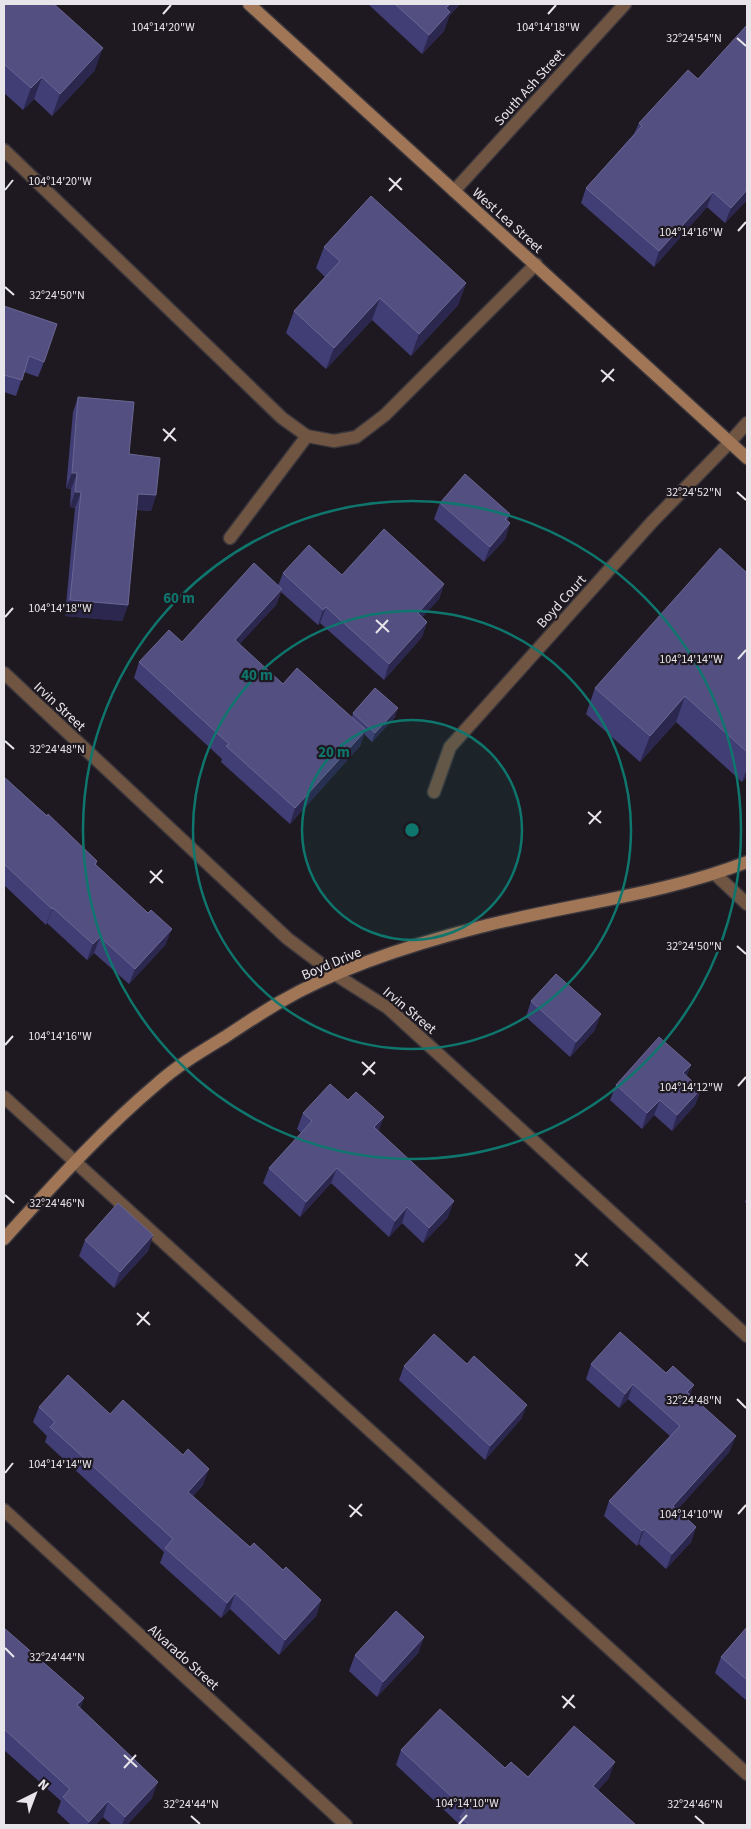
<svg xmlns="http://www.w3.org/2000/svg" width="751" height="1829" viewBox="0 0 751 1829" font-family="'Source Sans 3',sans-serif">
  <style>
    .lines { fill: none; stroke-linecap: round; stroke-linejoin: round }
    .lane-casing { stroke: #3a363c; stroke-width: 15 }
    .street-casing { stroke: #3a363c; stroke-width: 15 }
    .secondary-casing { stroke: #3a363c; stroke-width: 15 }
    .lane { stroke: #6f5542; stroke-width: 12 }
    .street { stroke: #6f5542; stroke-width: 12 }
    .secondary { stroke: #a07657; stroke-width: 12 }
    .wall { fill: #413d75 }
    .shaded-wall { fill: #2b274e }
    .building { fill: #534f81; stroke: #6a6692 }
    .ticks { fill: none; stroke: #e8e5ea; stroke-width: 2 }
    .ring { fill: none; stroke: #0f766e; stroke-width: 2.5 }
    .labels { text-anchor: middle; stroke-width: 4.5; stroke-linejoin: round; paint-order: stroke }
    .street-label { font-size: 14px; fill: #e8e5ea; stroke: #1e1920 }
    .ticks-label { font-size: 12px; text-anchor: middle; fill: #e8e5ea; stroke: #1e1920; stroke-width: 4.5; stroke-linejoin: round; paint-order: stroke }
    .centre { fill: #0f766e; stroke: #1e1920; stroke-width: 2.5 }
    .ring-label { font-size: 15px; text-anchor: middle; font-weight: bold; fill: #0f766e; stroke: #1e1920; stroke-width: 4.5; stroke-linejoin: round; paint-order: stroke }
  </style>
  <rect width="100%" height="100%" fill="#1e1920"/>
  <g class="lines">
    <defs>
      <g id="lane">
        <path d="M4,150L282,418L307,436L334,441L356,437L385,415L536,264"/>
        <path d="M730,442L747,423"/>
        <path d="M230,538L307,436"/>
        <path d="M715,874L747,904"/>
        <path d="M4,1097L747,1774"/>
      </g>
      <g id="street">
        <path d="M454,191L625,4"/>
        <path d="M4,673L288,939L336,975L388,1008L747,1336"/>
        <path d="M434,792L450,747L652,522L730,442"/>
        <path d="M4,1510L346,1825"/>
      </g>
      <g id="secondary">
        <path d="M249,4L747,458"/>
        <path d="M4,1239C53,1185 102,1130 158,1083C178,1065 202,1051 225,1037C243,1025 261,1013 280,1002C340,967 413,944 480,927C569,904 662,895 747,862"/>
      </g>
    </defs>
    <use href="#lane" class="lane-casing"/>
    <use href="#street" class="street-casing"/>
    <use href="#secondary" class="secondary-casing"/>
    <use href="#lane" class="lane"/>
    <use href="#street" class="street"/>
    <use href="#secondary" class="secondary"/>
  </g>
  <g class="wall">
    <path d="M4,4L95,70L52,116L34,99L23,110L4,93Z"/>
    <path d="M368,4H460L449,16L444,31L422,54Z"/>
    <path d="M698,79L747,200L725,223L707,207L654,267L581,203L586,188L634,134L639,123Z"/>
    <path d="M324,247L466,283L458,305L411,356L372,320L326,369L286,333L294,311L325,277L316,268Z"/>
    <path d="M4,306L44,362L38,377L24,372L16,396L4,392Z"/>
    <path d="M78,397L129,454L156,495L151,511L137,510L128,605L122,621L65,616L75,508L70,507L71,489L66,488L73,412Z"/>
    <path d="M440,503L510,514L507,521L510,523L505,539L484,562L434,519Z"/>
    <path d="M283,573L342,575L444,584L439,599L422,617L427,622L422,637L384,680L320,623L318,625L281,592L276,605L239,644L283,684L352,717L353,713L395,717L372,742L364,734L360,746L290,824L221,762L222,759L134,678L139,662L182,642L278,586Z"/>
    <path d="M747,573V776L742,782L676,722L640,762L586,714L595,688Z"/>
    <path d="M4,777L97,861L96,865L166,944L129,984L94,953L87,960L47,923L46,925L4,885Z"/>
    <path d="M531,1001L595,1030L570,1057L526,1017Z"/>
    <path d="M691,1065L686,1076L701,1089L695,1105L672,1131L654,1115L642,1129L610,1100L616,1085Z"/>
    <path d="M348,1100L379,1131L448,1217L423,1243L402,1223L389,1237L331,1183L300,1217L263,1183L269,1168L301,1133L297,1129L303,1113Z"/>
    <path d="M747,1195V1205L745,1202Z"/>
    <path d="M153,1235L148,1251L114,1288L79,1256L85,1240Z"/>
    <path d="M591,1364L690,1395L730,1451L677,1510L696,1527L691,1542L666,1569L639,1544L637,1546L604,1516L609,1501L670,1436L628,1399L619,1408L586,1379Z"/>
    <path d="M404,1366L522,1418L485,1460L399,1380Z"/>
    <path d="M39,1407L110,1414L203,1485L193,1496L250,1547L283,1570L321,1600L316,1616L279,1655L230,1609L221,1618L160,1563L164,1552L45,1442L47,1436L33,1422Z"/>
    <path d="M747,1627V1701L715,1673L721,1657Z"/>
    <path d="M4,1628L84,1698L80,1708L152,1798L127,1825H112L103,1817L95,1825H71L57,1812L61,1801L4,1750Z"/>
    <path d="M424,1637L418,1653L377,1697L349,1671L355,1655Z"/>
    <path d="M401,1750L505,1768L528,1777L609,1778L598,1790L636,1825H457L458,1823L396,1765Z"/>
  </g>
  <g class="shaded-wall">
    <path d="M450,4H460L449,16L444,31L422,54L429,35L446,8Z"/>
    <path d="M103,48L95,70L52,116L60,94Z"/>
    <path d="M42,77L34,99L23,110L31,88Z"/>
    <path d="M747,190V200L725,223L731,208Z"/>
    <path d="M713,192L707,207L654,267L659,251Z"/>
    <path d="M466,283L458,305L411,356L419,334Z"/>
    <path d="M380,298L372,320L326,369L334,348Z"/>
    <path d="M72,473H77L71,489L66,488Z"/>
    <path d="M75,492H81L75,508L70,507Z"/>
    <path d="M138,494L156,495L151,511L133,509Z"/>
    <path d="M510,523L505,539L484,562L490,547Z"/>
    <path d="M444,584L439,599L412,629L418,613Z"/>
    <path d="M282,589L276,605L229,656L235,640Z"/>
    <path d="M70,600L128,605L122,621L65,616Z"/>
    <path d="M326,607L320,623L318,625L323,610Z"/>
    <path d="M427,622L422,637L384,680L389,664Z"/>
    <path d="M685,696L676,722L640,762L650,736Z"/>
    <path d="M398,708L395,717L372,742L375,733Z"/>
    <path d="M366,730L360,746L290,824L295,808Z"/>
    <path d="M747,768V776L742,782Z"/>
    <path d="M53,908L47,923L46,925L52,909Z"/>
    <path d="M172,929L166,944L129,984L135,969Z"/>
    <path d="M100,937L94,953L87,960L93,944Z"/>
    <path d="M601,1014L595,1030L570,1057L576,1042Z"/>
    <path d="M691,1065L685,1081L683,1073Z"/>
    <path d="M701,1089L695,1105L672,1131L677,1115Z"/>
    <path d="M660,1100L654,1115L642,1129L647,1113Z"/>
    <path d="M384,1117L378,1133L374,1127Z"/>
    <path d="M337,1168L331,1183L300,1217L306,1202Z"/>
    <path d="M454,1201L448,1217L423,1243L429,1228Z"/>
    <path d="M407,1207L402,1223L389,1237L395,1221Z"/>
    <path d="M153,1235L148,1251L114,1288L120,1272Z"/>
    <path d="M633,1384L628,1399L619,1408L625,1394Z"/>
    <path d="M694,1385L688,1400L687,1392Z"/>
    <path d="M527,1405L522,1418L485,1460L490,1446Z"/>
    <path d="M736,1436L730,1451L667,1521L673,1506Z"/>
    <path d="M209,1469L203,1485L183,1507L188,1492Z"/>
    <path d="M696,1527L691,1542L666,1569L672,1554Z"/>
    <path d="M644,1529L639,1544L637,1546L642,1531Z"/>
    <path d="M235,1593L230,1609L221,1618L227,1603Z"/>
    <path d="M321,1600L316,1616L279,1655L285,1640Z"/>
    <path d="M424,1637L418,1653L377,1697L383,1682Z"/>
    <path d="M84,1698L78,1714L77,1705Z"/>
    <path d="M615,1762L609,1778L588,1802L593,1786Z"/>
    <path d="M158,1782L152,1798L127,1825H122L125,1817Z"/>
    <path d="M108,1801L103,1817L95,1825H88L89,1822Z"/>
  </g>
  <g class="building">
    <path d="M4,4H54L103,48L60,94L42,77L31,88L4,64Z"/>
    <path d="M395,4H450L446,8L450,12L429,35Z"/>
    <path d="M747,25V190L731,208L713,192L659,251L586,188L642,126L639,123L688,70L698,79Z"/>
    <path d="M371,196L466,283L419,334L380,298L334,348L294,311L340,261L324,247Z"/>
    <path d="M4,306L57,324L44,362L29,356L22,380L4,375Z"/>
    <path d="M78,397L134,402L129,454L160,458L156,495L138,494L128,605L70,600L81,492H75L77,473H72Z"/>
    <path d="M465,474L510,514L505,519L510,523L490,547L440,503Z"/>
    <path d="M384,529L444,584L418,613L427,622L389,664L326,607L323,610L283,573L309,545L342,575Z"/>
    <path d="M720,548L747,573V752L685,696L650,736L595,688Z"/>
    <path d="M254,563L282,589L235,640L283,684L297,668L366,730L295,808L226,746L229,744L139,662L169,630L182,642Z"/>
    <path d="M375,688L398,708L375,733L353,713Z"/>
    <path d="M4,777L47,816L48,814L97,861L95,864L148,913L151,910L172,929L135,969L100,937L93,944L53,908L52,909L4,864Z"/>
    <path d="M556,974L601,1014L576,1042L531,1001Z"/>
    <path d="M659,1037L691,1065L683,1073L701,1089L677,1115L660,1100L647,1113L616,1085Z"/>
    <path d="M330,1084L348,1100L356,1092L384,1117L374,1127L454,1201L429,1228L407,1207L395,1221L337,1168L306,1202L269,1168L312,1121L303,1113Z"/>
    <path d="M118,1203L153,1235L120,1272L85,1240Z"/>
    <path d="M620,1332L666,1373L673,1366L694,1385L687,1392L736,1436L673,1506L696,1527L672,1554L644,1529L642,1531L609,1501L680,1426L633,1384L625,1394L591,1364Z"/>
    <path d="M434,1334L467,1364L474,1356L527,1405L490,1446L404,1366Z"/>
    <path d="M68,1375L110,1414L123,1400L183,1455L188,1449L209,1469L188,1492L250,1547L254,1543L283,1570L286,1567L321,1600L285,1640L235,1593L227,1603L165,1548L173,1539L50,1427L55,1422L39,1407Z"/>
    <path d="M396,1611L424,1637L383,1682L355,1655Z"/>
    <path d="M747,1627V1680L721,1657Z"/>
    <path d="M4,1628L84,1698L77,1705L158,1782L125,1817L108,1801L89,1822L63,1797L70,1789L4,1729Z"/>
    <path d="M440,1709L505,1768L511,1762L528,1777L574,1726L615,1762L593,1786L636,1825H469L460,1817L466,1810L401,1750Z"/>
  </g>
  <path class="ticks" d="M163,14L171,5M548,14L556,5M737,38L746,46M389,178L402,190M5,190L13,180M389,191L401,178M738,231L746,222M5,287L14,295M601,370L614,381M602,382L614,369M163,429L176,441M164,441L175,428M737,492L746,500M5,617L13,608M376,620L389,632M376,633L388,620M738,659L746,650M5,741L14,749M588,812L601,823M589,824L601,811M150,871L163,883M150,883L162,870M737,946L746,954M5,1045L13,1036M362,1062L375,1074M363,1075L375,1062M738,1086L746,1077M5,1195L14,1203M575,1254L588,1266M576,1266L587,1253M137,1313L150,1325M137,1325L149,1312M737,1399L746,1408M5,1473L13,1463M349,1505L362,1516M738,1514L746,1505M350,1517L362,1504M5,1648L14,1657M562,1696L575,1708M563,1708L574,1695M124,1755L137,1767M124,1768L136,1755M191,1816L200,1824M695,1816L704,1824M459,1824L467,1815"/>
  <circle cx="412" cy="830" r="110" fill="#0f766e" fill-opacity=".12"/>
  <g class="ring">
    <circle cx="412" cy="830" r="110"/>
    <circle cx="412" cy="830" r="219"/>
    <circle cx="412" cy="830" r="329"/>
  </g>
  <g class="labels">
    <g class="street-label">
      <text transform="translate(529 87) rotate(-48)" y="5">South Ash Street</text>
      <text transform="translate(508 220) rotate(42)" y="5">West Lea Street</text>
      <text transform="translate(561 601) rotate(-48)" y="5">Boyd Court</text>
      <text transform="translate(60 706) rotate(43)" y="5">Irvin Street</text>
      <text transform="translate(331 963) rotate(-23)" y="5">Boyd Drive</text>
      <text transform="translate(410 1010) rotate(40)" y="5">Irvin Street</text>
      <text transform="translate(184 1657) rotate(42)" y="5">Alvarado Street</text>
    </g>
  </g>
  <g class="ticks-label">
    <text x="163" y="31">104°14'20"W</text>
    <text x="548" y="31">104°14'18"W</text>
    <text x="694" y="42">32°24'54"N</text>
    <text x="60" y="185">104°14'20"W</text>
    <text x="691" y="236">104°14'16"W</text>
    <text x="57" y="299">32°24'50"N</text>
    <text x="694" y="496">32°24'52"N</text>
    <text x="60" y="612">104°14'18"W</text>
    <text x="691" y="663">104°14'14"W</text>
    <text x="57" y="753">32°24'48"N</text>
    <text x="694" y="950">32°24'50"N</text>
    <text x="60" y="1040">104°14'16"W</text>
    <text x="691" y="1091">104°14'12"W</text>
    <text x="57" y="1207">32°24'46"N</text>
    <text x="694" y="1404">32°24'48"N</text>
    <text x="60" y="1468">104°14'14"W</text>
    <text x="691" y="1518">104°14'10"W</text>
    <text x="57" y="1661">32°24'44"N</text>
    <text x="467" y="1807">104°14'10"W</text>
    <text x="191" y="1808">32°24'44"N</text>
    <text x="695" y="1808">32°24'46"N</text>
  </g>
  <circle cx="412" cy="830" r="8" class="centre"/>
  <g class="ring-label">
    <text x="179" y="603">60 m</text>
    <text x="257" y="680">40 m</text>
    <text x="334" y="757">20 m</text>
  </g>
  <rect width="751" height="1829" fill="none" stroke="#e8e5ea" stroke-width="10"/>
  <g transform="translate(35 1794) rotate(42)" stroke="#1e1920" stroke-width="4" paint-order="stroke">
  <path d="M0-4L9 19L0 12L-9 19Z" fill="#e8e5ea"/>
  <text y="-8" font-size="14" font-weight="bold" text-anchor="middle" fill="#e8e5ea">N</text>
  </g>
</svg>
